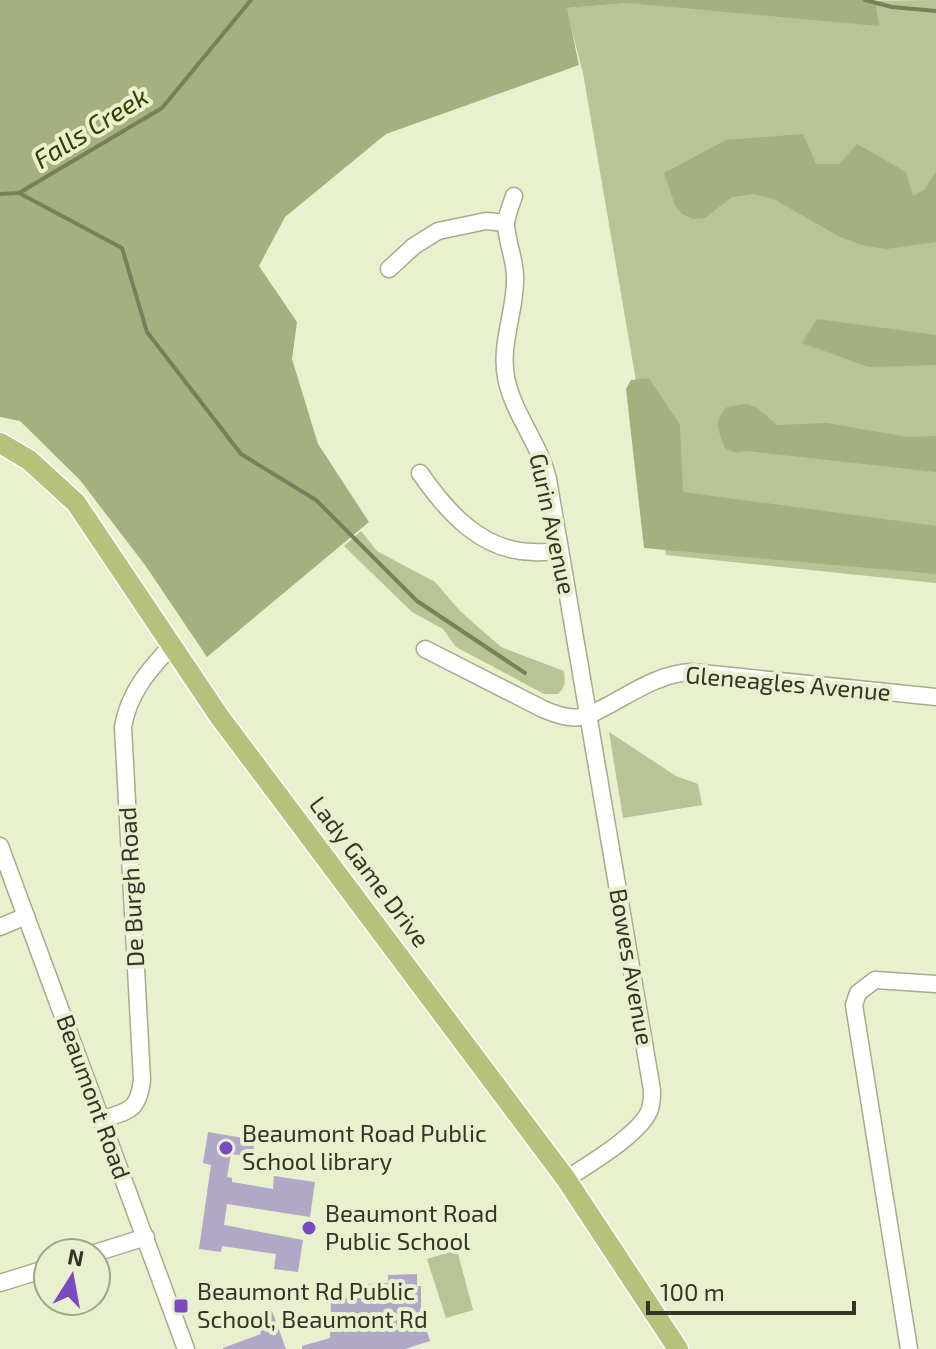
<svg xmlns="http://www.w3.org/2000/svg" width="936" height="1349" viewBox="0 0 936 1349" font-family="'Exo 2',sans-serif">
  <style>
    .green { fill: #b9c395 }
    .forest { fill: #a5b07e }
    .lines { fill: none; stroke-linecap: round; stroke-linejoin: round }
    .stream { stroke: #788059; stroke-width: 4 }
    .building { fill: #b1a7c6 }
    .minor-casing { stroke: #a5ac8c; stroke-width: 19 }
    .major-casing { stroke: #fff; stroke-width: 23 }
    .minor { stroke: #fff; stroke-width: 16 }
    .major { stroke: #b6c17b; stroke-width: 20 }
    .poi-dot { fill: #7b49c0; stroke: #e8f0ce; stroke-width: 3 }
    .labels { text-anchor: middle; stroke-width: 8; stroke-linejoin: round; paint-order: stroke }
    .street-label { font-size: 24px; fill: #323528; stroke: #e8f0ce }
    .poi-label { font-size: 24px; fill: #323528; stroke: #e8f0ce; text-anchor: start }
    .water-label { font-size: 26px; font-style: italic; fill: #343c00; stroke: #e8f0ce }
  </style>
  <rect width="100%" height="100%" fill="#e8f0ce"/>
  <g class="green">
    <path d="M936,0V583L666,555L583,73L566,8L629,3Z"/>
    <path d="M361,531L377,551L435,582L460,611L501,647L564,671C565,682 566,687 558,694H544L456,647L443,629L412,612L344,546Z"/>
    <path d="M609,732L676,776L698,784L702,805L623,818Z"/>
    <path d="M457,1250L473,1310L446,1318L427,1259Z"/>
  </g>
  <g class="forest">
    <path d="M0,0H875L879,26L629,3L567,8L579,65L386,134L285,217L259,266L297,322L292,359L318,444L369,522L207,657L145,565L80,480L20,421L0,417Z"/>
    <path d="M803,134L816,164H839L857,144L906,172L913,196L924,190L936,172V242L886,249L861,245L838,236L774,199L754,194L732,197L705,218L693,219L682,214L675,205L664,173L726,140Z"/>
    <path d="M817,319L936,335V365L869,367L802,343Z"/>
    <path d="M649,378L680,425L683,492L936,526V574L644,548L626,389L631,380Z"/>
    <path d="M747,404L757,408L777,425L827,423L907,437L936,436V472L746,451L735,453L725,448C718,430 713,422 727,407Z"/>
  </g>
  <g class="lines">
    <g class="stream">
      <path d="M865,0L892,7L936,11"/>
      <path d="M19,193L122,248L147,332L241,454L316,500L417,601L525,673"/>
      <path d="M0,194L19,193L162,108L251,0"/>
    </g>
  </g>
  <g class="building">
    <path d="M208,1132L255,1140L252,1157L231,1154L227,1177L232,1178V1182L273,1189L274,1176L315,1182L310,1217L227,1204L224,1225L303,1240L298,1272L274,1269L276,1254L222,1246L221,1252L199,1249L211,1165L203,1163Z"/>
    <path d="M417,1274V1286H421V1312L430,1341L405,1349H302V1346L330,1338L331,1298H367V1284L388,1283V1275Z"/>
    <path d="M272,1311L286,1349H223V1348L261,1334L255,1317Z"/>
  </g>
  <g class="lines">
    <defs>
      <g id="minor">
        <path d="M514,196C511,205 506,216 506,225C507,244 516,261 515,280C515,312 500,344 506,377C513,414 539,442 548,479L652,1090C652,1096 652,1103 650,1109C642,1133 588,1165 566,1179"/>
        <path d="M389,269L414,246L438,231L486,221L506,223"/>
        <path d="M420,473C447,512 482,552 534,552C542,553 551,551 559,551"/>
        <path d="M425,649L543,709C557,715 571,720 586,716C594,714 602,708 609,705C636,690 662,673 692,672L936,697"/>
        <path d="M0,846L186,1349"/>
        <path d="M0,927L26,916"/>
        <path d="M101,1120C129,1110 138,1112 142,1080L123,727C129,692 149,670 172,645"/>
        <path d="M95,1253L146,1237"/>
        <path d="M0,1283L48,1268"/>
        <path d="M909,1349L854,1005L858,993L875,980L936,984"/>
      </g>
      <path id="major" d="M0,443L29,460L76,503L219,716L566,1179L678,1349"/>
    </defs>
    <use href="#minor" class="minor-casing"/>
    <use href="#major" class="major-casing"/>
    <use href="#minor" class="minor"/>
    <use href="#major" class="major"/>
  </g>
  <g class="poi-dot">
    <circle cx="226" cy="1148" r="8"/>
    <circle cx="309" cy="1228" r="8"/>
    <rect x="173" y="1298" width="16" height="16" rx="4"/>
  </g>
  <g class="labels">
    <g class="street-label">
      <text transform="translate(552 524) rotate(78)" y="8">Gurin Avenue</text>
      <text transform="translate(788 684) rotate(5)" y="8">Gleneagles Avenue</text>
      <text transform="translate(369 872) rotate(53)" y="8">Lady Game Drive</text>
      <text transform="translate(132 887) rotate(-93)" y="8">De Burgh Road</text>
      <text transform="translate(631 967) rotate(80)" y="8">Bowes Avenue</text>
      <text transform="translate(93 1097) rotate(70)" y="8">Beaumont Road</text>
    </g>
    <g class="poi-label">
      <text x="242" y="1142">Beaumont Road Public<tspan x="242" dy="28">School library</tspan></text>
      <text x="325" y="1222">Beaumont Road<tspan x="325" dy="28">Public School</tspan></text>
      <text x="197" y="1300">Beaumont Rd Public<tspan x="197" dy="28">School, Beaumont Rd</tspan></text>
    </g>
    <g class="water-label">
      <text transform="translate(91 128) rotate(-32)" y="9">Falls Creek</text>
    </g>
  </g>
  <g transform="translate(72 1277) rotate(11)"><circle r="38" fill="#e8f0ce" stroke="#9fa58c" stroke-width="2"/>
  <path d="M0-6L14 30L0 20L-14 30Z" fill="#7b49c0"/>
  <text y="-12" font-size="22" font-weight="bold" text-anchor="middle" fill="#323528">N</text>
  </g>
  <path d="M648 1301v12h206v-12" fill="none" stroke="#323528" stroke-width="4"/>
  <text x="660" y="1301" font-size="24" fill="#323528" stroke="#e8f0ce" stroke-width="6" paint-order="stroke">100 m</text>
</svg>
